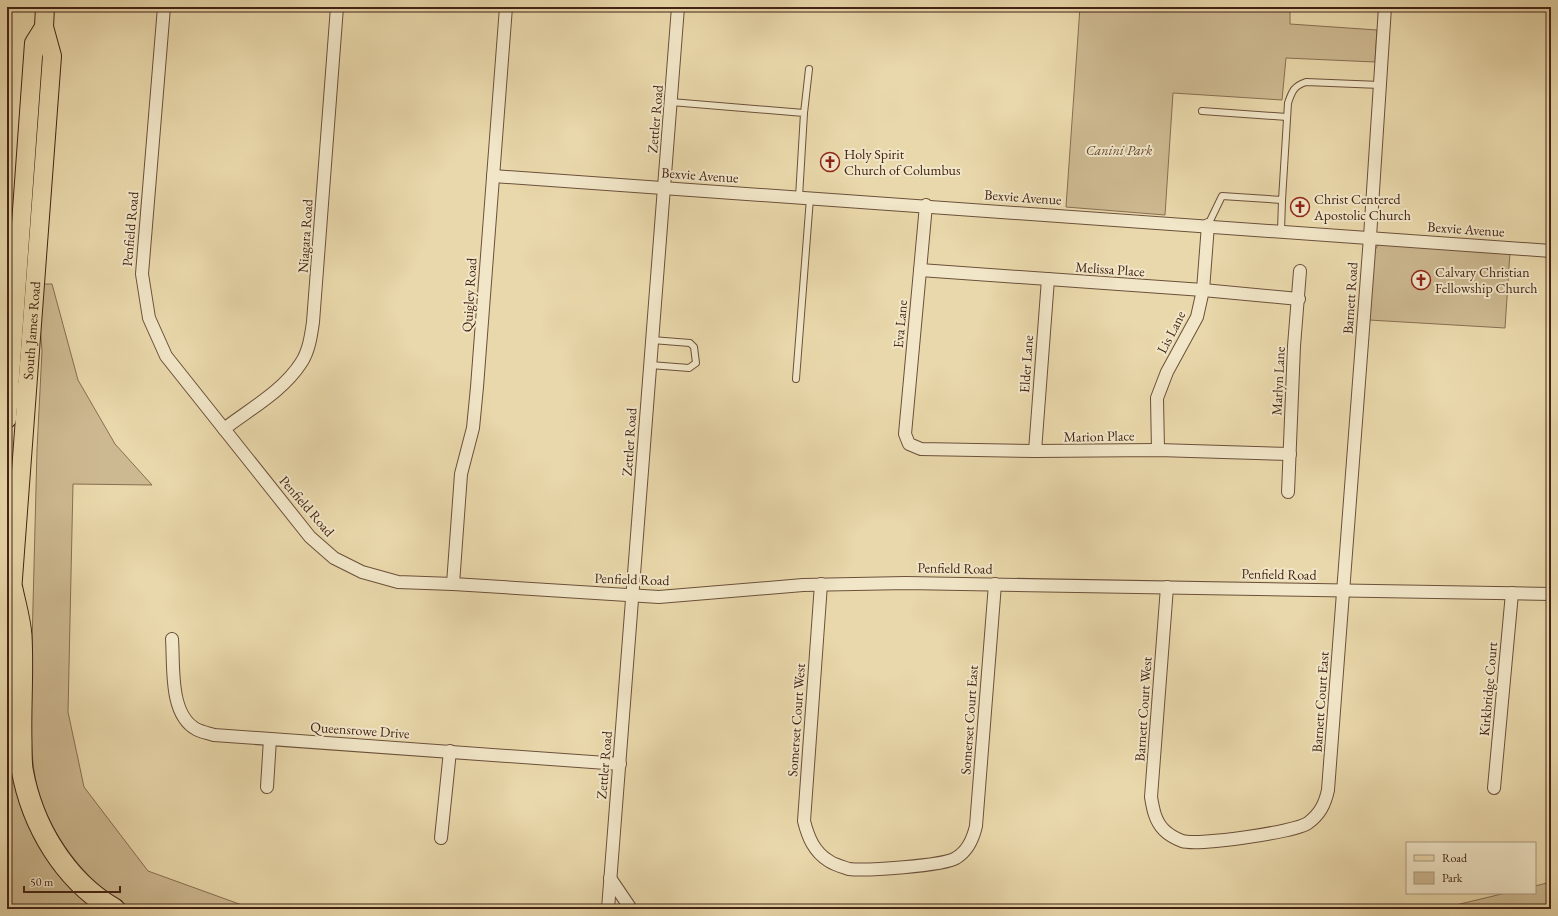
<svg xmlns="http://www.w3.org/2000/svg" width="1558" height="916" viewBox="0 0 1558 916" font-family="'EB Garamond',serif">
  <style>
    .green { fill: #cdb991; stroke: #886e52 }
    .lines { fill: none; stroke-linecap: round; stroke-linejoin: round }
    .lane-casing { stroke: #6c503a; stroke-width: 8 }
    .street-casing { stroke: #6c503a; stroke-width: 14 }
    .primary-casing { stroke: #432314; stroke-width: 20 }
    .highway-casing { stroke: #432314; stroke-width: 23 }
    .lane { stroke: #f1e6c8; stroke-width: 6 }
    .street { stroke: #f1e6c8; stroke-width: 12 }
    .primary { stroke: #e9d8ab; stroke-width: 18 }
    .highway { stroke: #e9d8ab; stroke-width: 21 }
    .labels { text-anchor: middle; stroke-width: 4; stroke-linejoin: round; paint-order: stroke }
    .street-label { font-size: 14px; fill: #432314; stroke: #f1e6c8 }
    .park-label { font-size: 14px; font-style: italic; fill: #664833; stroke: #f1e6c8 }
    .poi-label { font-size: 14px; fill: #432314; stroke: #f1e6c8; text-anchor: start }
  </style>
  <rect width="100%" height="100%" fill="#e9d8ab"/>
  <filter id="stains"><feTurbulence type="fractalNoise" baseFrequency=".005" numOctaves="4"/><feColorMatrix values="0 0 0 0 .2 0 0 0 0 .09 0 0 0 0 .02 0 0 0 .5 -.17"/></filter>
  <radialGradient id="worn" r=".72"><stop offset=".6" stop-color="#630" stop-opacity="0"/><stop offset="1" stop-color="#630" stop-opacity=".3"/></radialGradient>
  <g class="green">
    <path d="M1080,7H1290V24L1377,30L1375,62L1286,58L1282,100L1173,93L1165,215L1066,207Z"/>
    <path d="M1385,242L1510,252L1505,328L1369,320L1373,253L1378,245Z"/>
    <path d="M43,284H52L78,380L115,444L152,485L73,484L68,712L84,787L148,871L253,909C222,909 192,909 161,909C153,909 141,911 134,908C94,893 52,837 40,797C32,773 32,747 30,722L37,450L42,351L40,324Z"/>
    <path d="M12,766L22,792L105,909H7V840Z"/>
    <path d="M1551,882V909H1439L1506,893H1535V886Z"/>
  </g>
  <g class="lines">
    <defs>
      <g id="lane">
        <path d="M671,102L804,113L799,197"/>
        <path d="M1202,111L1287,117"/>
        <path d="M804,113L809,69"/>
        <path d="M1208,225L1222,196L1282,200L1288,103C1292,91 1294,86 1306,82L1380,85"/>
        <path d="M1281,231L1282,200"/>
        <path d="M650,365L689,368L696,363L694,347L690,343L652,340"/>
        <path d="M796,379L810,198"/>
      </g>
      <g id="street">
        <path d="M164,7L142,274L149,318L166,356L310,537L334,558L362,572L398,582L453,584L659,597L803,585L906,583L1551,594"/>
        <path d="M493,176L1551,251"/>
        <path d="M926,205L905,434L909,444L921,449L1035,451L1158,450L1290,454"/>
        <path d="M920,270L1203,290L1299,299"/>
        <path d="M224,429C250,409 283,391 301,363C309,351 311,336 313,322L337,7"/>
        <path d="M1158,450L1157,398L1167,372L1197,317L1203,290L1208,225"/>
        <path d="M1035,451L1048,279"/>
        <path d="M1288,492L1294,346L1300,271"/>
        <path d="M453,584L461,474L473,428L477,387L506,7"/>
        <path d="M821,584L804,821C808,837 814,852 829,861C835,865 843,867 849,869C865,871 943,866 956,858C968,851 973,839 976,826L995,584"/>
        <path d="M1167,587L1151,797C1153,809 1155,821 1164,830C1168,834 1177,839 1182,841C1198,846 1295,832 1308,823C1320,814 1325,804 1328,790L1370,237L1385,7"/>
        <path d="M172,639C174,666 169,714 196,729C201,732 208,733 214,735L620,764"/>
        <path d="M267,787L270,739"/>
        <path d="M1494,788L1512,593"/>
        <path d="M441,838L450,751"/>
        <path d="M610,878L631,909"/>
        <path d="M608,909L678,7"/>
      </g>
      <g id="primary">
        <path d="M7,419L34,43L44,27"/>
        <path id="s1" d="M7,635L9,632L52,56L44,27L45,7"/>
      </g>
      <g id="highway">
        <path d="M7,404L9,387"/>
        <path d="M12,589C15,604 20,620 21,636C23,671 20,707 21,742C21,751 21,761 22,769C32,825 64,880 114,909"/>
      </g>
    </defs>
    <use href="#lane" class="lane-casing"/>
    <use href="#street" class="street-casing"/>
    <use href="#primary" class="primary-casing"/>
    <use href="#highway" class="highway-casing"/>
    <use href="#lane" class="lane"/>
    <use href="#street" class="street"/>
    <use href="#primary" class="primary"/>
    <use href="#highway" class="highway"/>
  </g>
  <defs>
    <symbol id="church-ring" viewBox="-11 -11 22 22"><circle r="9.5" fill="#f1e6c8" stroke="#8f2418" stroke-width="1.5"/><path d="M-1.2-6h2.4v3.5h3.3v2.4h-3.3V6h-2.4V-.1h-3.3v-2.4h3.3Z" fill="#8f2418"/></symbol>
  </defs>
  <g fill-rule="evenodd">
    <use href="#church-ring" x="819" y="151" width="22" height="22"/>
    <use href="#church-ring" x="1289" y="196" width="22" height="22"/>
    <use href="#church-ring" x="1410" y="269" width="22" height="22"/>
  </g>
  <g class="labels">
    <g class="street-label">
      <text transform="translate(655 119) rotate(-85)" y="5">Zettler Road</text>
      <text transform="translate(700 175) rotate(4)" y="5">Bexvie Avenue</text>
      <text transform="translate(1023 197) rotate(4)" y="5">Bexvie Avenue</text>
      <text transform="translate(130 229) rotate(-85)" y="5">Penfield Road</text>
      <text transform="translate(1466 229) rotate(4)" y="5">Bexvie Avenue</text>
      <text transform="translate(305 236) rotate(-86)" y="5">Niagara Road</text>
      <text transform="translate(1110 269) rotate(4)" y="5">Melissa Place</text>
      <text transform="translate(469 295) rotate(-86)" y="5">Quigley Road</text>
      <text transform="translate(1350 298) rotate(-86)" y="5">Barnett Road</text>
      <text transform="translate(900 324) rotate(-85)" y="5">Eva Lane</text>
      <text dy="5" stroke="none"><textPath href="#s1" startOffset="306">South James Road</textPath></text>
      <text transform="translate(1171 332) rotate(-63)" y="5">Lis Lane</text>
      <text transform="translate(1026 364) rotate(-86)" y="5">Elder Lane</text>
      <text transform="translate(1278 381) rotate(-87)" y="5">Marlyn Lane</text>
      <text transform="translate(1099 436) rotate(-1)" y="5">Marion Place</text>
      <text transform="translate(629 442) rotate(-86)" y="5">Zettler Road</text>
      <text transform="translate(307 506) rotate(49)" y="5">Penfield Road</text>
      <text transform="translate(955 568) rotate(1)" y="5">Penfield Road</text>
      <text transform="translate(1279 574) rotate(1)" y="5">Penfield Road</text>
      <text transform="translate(632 579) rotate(2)" y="5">Penfield Road</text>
      <text transform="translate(1488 689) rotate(-85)" y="5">Kirkbridge Court</text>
      <text transform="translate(1320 702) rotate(-86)" y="5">Barnett Court East</text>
      <text transform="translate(1143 709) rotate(-86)" y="5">Barnett Court West</text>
      <text transform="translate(796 720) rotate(-86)" y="5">Somerset Court West</text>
      <text transform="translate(969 720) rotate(-86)" y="5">Somerset Court East</text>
      <text transform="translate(360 730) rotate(4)" y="5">Queensrowe Drive</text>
      <text transform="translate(604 765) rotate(-85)" y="5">Zettler Road</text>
    </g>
    <g class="park-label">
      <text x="1119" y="155">Canini Park</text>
    </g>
    <g class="poi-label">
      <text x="844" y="159">Holy Spirit<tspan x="844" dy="16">Church of Columbus</tspan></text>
      <text x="1314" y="204">Christ Centered<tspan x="1314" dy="16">Apostolic Church</tspan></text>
      <text x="1435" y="277">Calvary Christian<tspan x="1435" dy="16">Fellowship Church</tspan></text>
    </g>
  </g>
  <rect width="1558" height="916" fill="none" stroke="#e9d8ab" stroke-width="24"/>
  <rect x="8" y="8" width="1542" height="900" fill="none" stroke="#432314" stroke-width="2"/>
  <rect x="12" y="12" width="1534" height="892" fill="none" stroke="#432314"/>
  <rect x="1406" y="842" width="130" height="52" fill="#f1e6c8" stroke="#ab9880"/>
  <rect x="1414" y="855" width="20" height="6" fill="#e9d8ab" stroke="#ab9880"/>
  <text x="1442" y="862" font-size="12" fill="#432314">Road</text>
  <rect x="1414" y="872" width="20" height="12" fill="#cdb991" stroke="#ab9880"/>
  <text x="1442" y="882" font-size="12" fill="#432314">Park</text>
  <path d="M24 886v6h96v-6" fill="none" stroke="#432314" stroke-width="2"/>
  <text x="30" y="886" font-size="12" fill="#432314" stroke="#f1e6c8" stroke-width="3" paint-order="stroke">50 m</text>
  <rect width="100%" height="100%" filter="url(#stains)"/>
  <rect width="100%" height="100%" fill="url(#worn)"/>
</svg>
